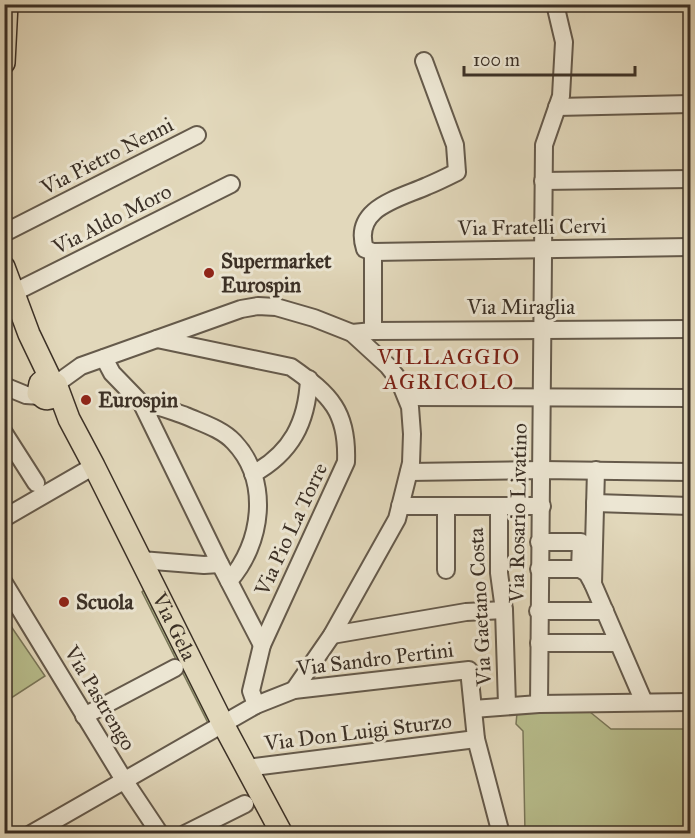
<svg xmlns="http://www.w3.org/2000/svg" width="695" height="838" viewBox="0 0 695 838" font-family="'IM FELL Great Primer',serif">
  <style>
    .grass { fill: url(#grass-tufts); stroke: #7a775a; stroke-width: 1.5 }
    .pitch { fill: #b8be8d; stroke: #7a775a; stroke-width: 1.5 }
    .lines { fill: none; stroke-linecap: round; stroke-linejoin: round }
    .minor-casing { stroke: #655a4b; stroke-width: 20 }
    .major-casing { stroke: #3b3026; stroke-width: 24 }
    .minor { stroke: #ece6d3; stroke-width: 16 }
    .major { stroke: #e2d8bb; stroke-width: 21 }
    .poi-dot { fill: #8f2418; stroke: #ece6d3; stroke-width: 2 }
    .labels { text-anchor: middle; stroke-width: 6; stroke-linejoin: round; paint-order: stroke }
    .street-label { font-size: 21px; fill: #3b3026; stroke: #ece6d3 }
    .poi-label { font-size: 21px; font-weight: bold; fill: #3b3026; stroke: #ece6d3; text-anchor: start }
    .neighbourhood-label { font-size: 22px; letter-spacing: 1.5px; fill: #7a1f14; stroke: #ece6d3 }
  </style>
  <defs>
    <pattern id="grass-tufts" width="24" height="20" patternUnits="userSpaceOnUse" patternTransform="scale(1.5)"><rect width="24" height="20" fill="#b8be8d"/><path d="M3 7l-1-3M5 7V3M7 7l1-3M15 17l-1-3M17 17v-4M19 17l1-3" fill="none" stroke="#979b73"/></pattern>
  </defs>
  <rect width="100%" height="100%" fill="#e2d8bb"/>
  <filter id="stains"><feTurbulence type="fractalNoise" baseFrequency=".00333" numOctaves="4"/><feColorMatrix values="0 0 0 0 .2 0 0 0 0 .09 0 0 0 0 .02 0 0 0 .5 -.17"/></filter>
  <radialGradient id="worn" r=".72"><stop offset=".6" stop-color="#630" stop-opacity="0"/><stop offset="1" stop-color="#630" stop-opacity=".3"/></radialGradient>
  <path class="grass" d="M145,589L214,723L209,725L142,592Z"/>
  <g class="pitch">
    <path d="M4,616L45,676L5,702H4Z"/>
    <path d="M590,712L611,729H690V825H687L680,833H525L523,731L516,724L517,713Z"/>
  </g>
  <g class="lines">
    <defs>
      <g id="minor">
        <path d="M424,61L455,145L457,172C447,177 437,182 427,186C398,199 352,208 365,249L373,252L690,247"/>
        <path d="M557,107L690,104"/>
        <path d="M543,181L690,179"/>
        <path d="M4,233L197,135"/>
        <path d="M13,293L231,184"/>
        <path d="M373,331V252"/>
        <path d="M352,333L373,331L690,329"/>
        <path d="M157,339L291,367C331,395 348,412 346,462L262,645L251,691L256,705"/>
        <path d="M104,358L112,373L142,404L220,564L262,645"/>
        <path d="M56,384L81,366L241,309L258,306L276,307L314,318L352,333L388,366L399,380L410,407L412,434L411,463L397,519L332,635L294,690"/>
        <path d="M4,386L26,395L40,396"/>
        <path d="M407,397L690,398"/>
        <path d="M142,404C157,404 171,411 186,416C202,423 222,429 234,442C271,481 262,544 229,581"/>
        <path d="M4,433L36,483"/>
        <path d="M596,470L593,584L644,702"/>
        <path d="M409,472L542,470L690,472"/>
        <path d="M253,474C291,453 307,423 309,379"/>
        <path d="M595,503L690,506"/>
        <path d="M400,506H542"/>
        <path d="M499,506V573L504,610L507,705"/>
        <path d="M446,507V570"/>
        <path d="M4,518L94,466"/>
        <path d="M539,542H581L580,569L587,573L593,584"/>
        <path d="M141,560L204,565L220,564"/>
        <path d="M539,569H580"/>
        <path d="M4,583L124,780L160,834"/>
        <path d="M538,611H605"/>
        <path d="M332,635L466,612L504,610"/>
        <path d="M539,643H618"/>
        <path d="M539,704L544,145L561,96L564,42L555,4"/>
        <path d="M473,709L539,704L690,702"/>
        <path d="M84,716L175,668"/>
        <path d="M246,768L476,739"/>
        <path d="M31,834L256,705L294,690L469,670L476,739L501,834"/>
        <path d="M185,834L245,804"/>
      </g>
      <g id="major">
        <path d="M4,63L7,4"/>
        <path id="s1" d="M4,267L29,334L51,380L56,384L69,419L94,466L223,724L282,834"/>
        <path d="M51,380L45,379L40,383L38,393L44,398C50,400 55,397 57,390"/>
      </g>
    </defs>
    <use href="#minor" class="minor-casing"/>
    <use href="#major" class="major-casing"/>
    <use href="#minor" class="minor"/>
    <use href="#major" class="major"/>
  </g>
  <g class="poi-dot">
    <circle cx="209" cy="273" r="6"/>
    <circle cx="86" cy="400" r="6"/>
    <circle cx="64" cy="602" r="6"/>
  </g>
  <g class="labels">
    <g class="street-label">
      <text transform="translate(107 156) rotate(-27)" y="7">Via Pietro Nenni</text>
      <text transform="translate(112 219) rotate(-27)" y="7">Via Aldo Moro</text>
      <text transform="translate(532 227) rotate(-1)" y="7">Via Fratelli Cervi</text>
      <text x="521" y="314">Via Miraglia</text>
      <text transform="translate(518 513) rotate(-89)" y="7">Via Rosario Livatino</text>
      <text transform="translate(291 529) rotate(-65)" y="7">Via Pio La Torre</text>
      <text transform="translate(480 607) rotate(-93)" y="7">Via Gaetano Costa</text>
      <text dy="7" stroke="none"><textPath href="#s1" startOffset="399">Via Gela</textPath></text>
      <text transform="translate(375 659) rotate(-7)" y="7">Via Sandro Pertini</text>
      <text transform="translate(100 698) rotate(59)" y="7">Via Pastrengo</text>
      <text transform="translate(358 732) rotate(-7)" y="7">Via Don Luigi Sturzo</text>
    </g>
    <g class="poi-label">
      <text x="221" y="268">Supermarket<tspan x="221" dy="24">Eurospin</tspan></text>
      <text x="98" y="407">Eurospin</text>
      <text x="76" y="609">Scuola</text>
    </g>
    <g class="neighbourhood-label">
      <text x="449" y="364">VILLAGGIO<tspan x="449" dy="25">AGRICOLO</tspan></text>
    </g>
  </g>
  <rect width="695" height="838" fill="none" stroke="#e2d8bb" stroke-width="24"/>
  <rect x="6" y="6" width="683" height="826" fill="none" stroke="#3b3026" stroke-width="3"/>
  <rect x="12" y="12" width="671" height="814" fill="none" stroke="#3b3026" stroke-width="1.5"/>
  <path d="M464 66v9h171v-9" fill="none" stroke="#3b3026" stroke-width="3"/>
  <text x="473" y="66" font-size="18" fill="#3b3026" stroke="#ece6d3" stroke-width="4.5" paint-order="stroke">100 m</text>
  <rect width="100%" height="100%" filter="url(#stains)"/>
  <rect width="100%" height="100%" fill="url(#worn)"/>
</svg>
